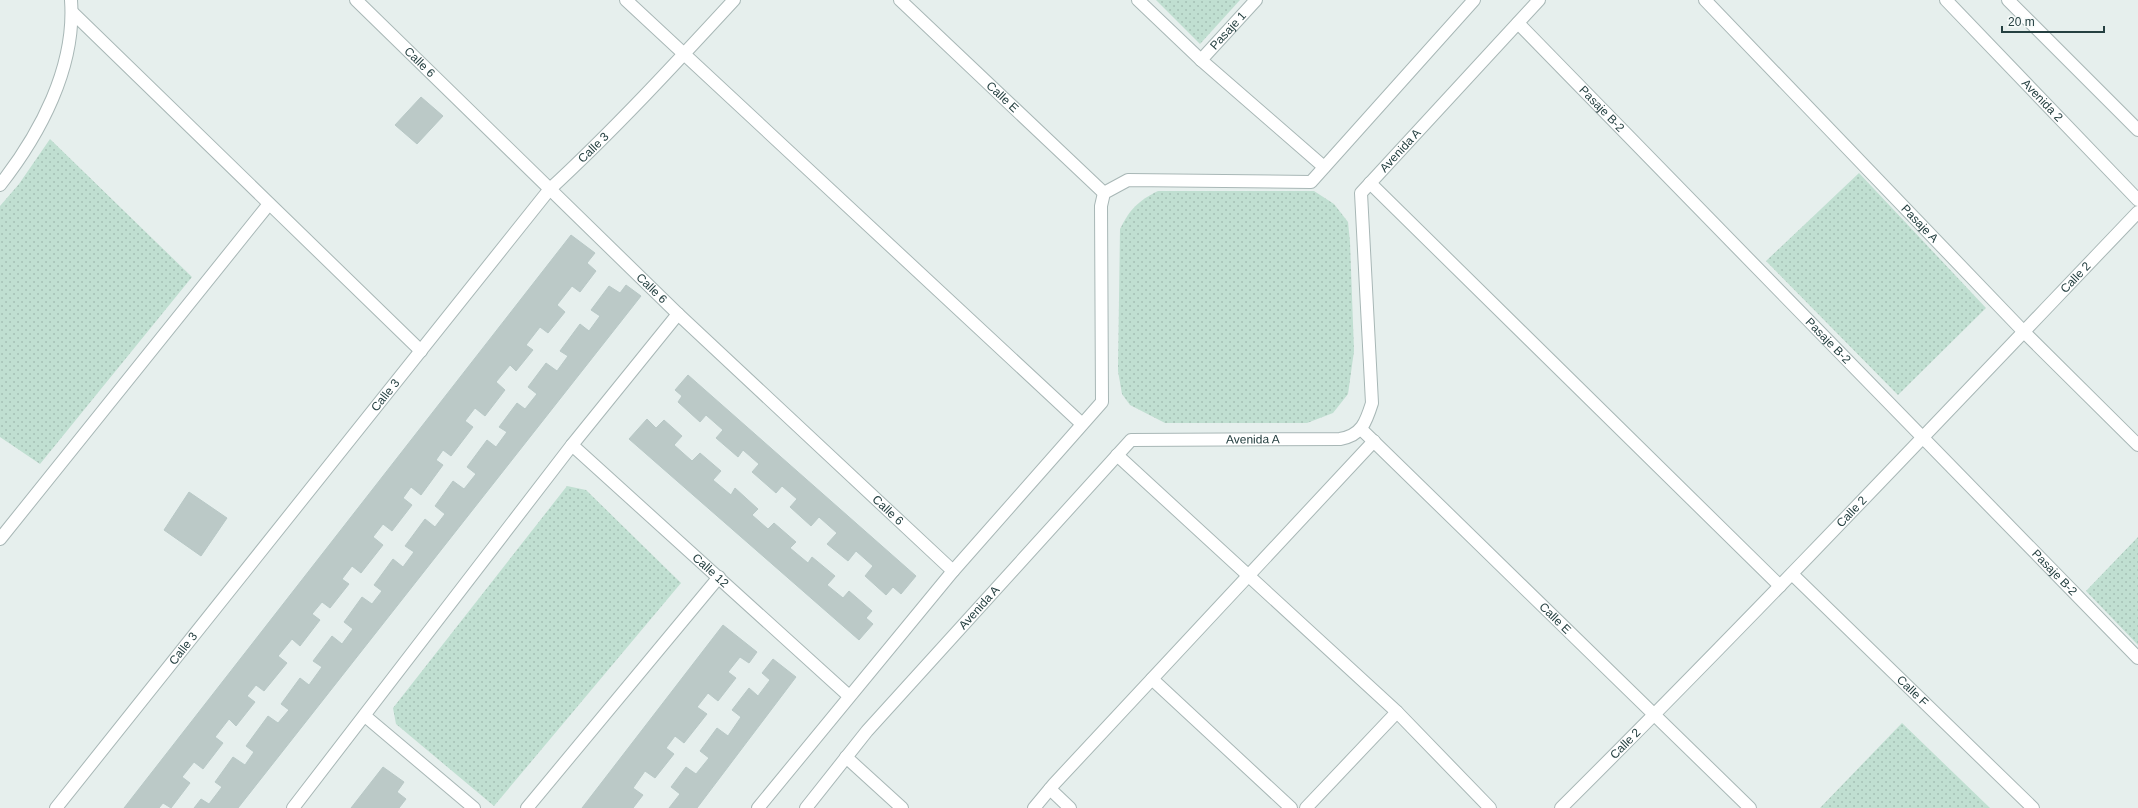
<svg xmlns="http://www.w3.org/2000/svg" width="2138" height="808" viewBox="0 0 2138 808" font-family="Helvetica,sans-serif">
  <style>
    .park { fill: url(#park-dots) }
    .building { fill: #bbc9c7; stroke: #b8c8c6 }
    .lines { fill: none; stroke-linecap: round; stroke-linejoin: round }
    .street-casing { stroke: #a8b7b6; stroke-width: 14 }
    .street { stroke: #fff; stroke-width: 12 }
    .labels { text-anchor: middle; stroke-width: 3; stroke-linejoin: round; paint-order: stroke }
    .street-label { font-size: 12px; fill: #254041; stroke: #f7fbfa }
  </style>
  <defs>
    <pattern id="park-dots" width="8" height="8" patternUnits="userSpaceOnUse"><rect width="8" height="8" fill="#c0dfd1"/><path d="M2 2h.1M6 6h.1" fill="none" stroke="#a5c0b5" stroke-width="1.8" stroke-linecap="round"/></pattern>
  </defs>
  <rect width="100%" height="100%" fill="#e6efed"/>
  <g class="park">
    <path d="M1156,0H1240L1200,44Z"/>
    <path d="M50,139L192,277L40,464L0,437V206L19,184Z"/>
    <path d="M1859,173L1986,308L1898,395L1766,261Z"/>
    <path d="M1158,191H1314L1334,204L1348,222L1350,242L1354,351L1348,394L1333,413L1307,423H1165L1130,405L1122,394L1118,371L1120,229C1130,209 1138,201 1158,191Z"/>
    <path d="M567,486L586,490L681,583L494,806L396,724L393,708Z"/>
    <path d="M2138,537V645L2086,591Z"/>
    <path d="M1902,723L1990,808H1820Z"/>
  </g>
  <g class="building">
    <path d="M421,97L443,116L417,144L395,125Z"/>
    <path d="M571,235L595,253L587,263L596,271L580,292L572,286L557,305L565,312L548,333L540,327L526,345L533,350L516,371L510,365L496,382L505,390L485,416L475,408L465,421L473,427L451,456L443,450L436,460L443,465L421,495L411,487L403,498L412,505L392,531L383,524L373,537L383,545L361,573L352,566L342,579L349,584L330,608L322,602L312,614L320,620L300,646L292,639L278,656L287,663L264,691L256,685L247,696L255,702L236,726L229,719L215,737L223,743L203,769L194,762L182,777L190,783L171,808L163,803L159,808H124Z"/>
    <path d="M626,285L641,296L238,808H194L201,799L209,804L222,787L215,782L233,757L245,765L254,752L246,746L268,716L278,723L289,710L281,704L300,678L309,685L322,667L313,661L332,636L342,644L353,629L344,622L362,597L372,604L382,591L374,585L393,559L403,567L414,552L405,546L425,519L435,527L445,514L435,506L453,481L464,489L476,474L467,467L487,440L496,447L507,432L499,427L517,403L525,409L537,394L528,387L546,363L557,371L568,356L560,351L580,324L589,331L600,316L591,310L609,286L620,293Z"/>
    <path d="M688,375L916,576L901,594L893,587L886,595L865,576L873,566L856,551L848,561L827,544L837,533L819,517L811,526L790,507L797,499L782,486L776,493L752,472L759,464L743,450L738,457L716,438L723,430L706,415L700,422L678,402L682,396L675,390Z"/>
    <path d="M647,419L656,428L664,420L682,436L674,445L692,461L700,453L721,471L713,480L731,495L735,488L758,509L752,515L768,529L774,523L796,542L790,548L808,563L812,557L835,576L827,585L843,598L849,591L872,611L866,618L873,624L859,640L629,439Z"/>
    <path d="M189,492L227,518L201,556L164,530Z"/>
    <path d="M723,625L757,652L749,663L740,657L728,672L736,678L718,701L708,693L697,707L707,714L684,743L675,736L666,748L674,754L655,778L645,771L633,788L643,795L633,808H582Z"/>
    <path d="M773,659L796,677L697,808H669L680,794L671,787L686,767L696,774L709,758L700,751L717,728L728,736L741,717L732,710L749,688L758,696L770,680L762,673Z"/>
    <path d="M383,767L404,782L397,792L406,799L399,808H351Z"/>
  </g>
  <g class="lines">
    <defs>
      <g id="street">
        <path id="s1" d="M356,0L678,314L953,571"/>
        <path d="M626,0L1082,424"/>
        <path id="s2" d="M900,0L1104,193"/>
        <path d="M1138,0L1201,60L1324,167"/>
        <path id="s3" d="M1705,0L2024,332L2138,445"/>
        <path id="s4" d="M1946,0L2138,200"/>
        <path d="M2008,0L2138,130"/>
        <path d="M72,12L421,351"/>
        <path id="s5" d="M1518,23L2138,658"/>
        <path id="s6" d="M1201,60L1256,0"/>
        <path d="M1370,183L1780,586"/>
        <path d="M0,185C40,134 76,67 71,0"/>
        <path id="s7" d="M1361,429L1750,808"/>
        <path id="s8" d="M572,445L849,696"/>
        <path d="M1117,455L1397,712L1490,808"/>
        <path d="M0,539L269,204"/>
        <path id="s9" d="M1792,574L2033,808"/>
        <path d="M1152,679L1291,808"/>
        <path d="M365,716L474,808"/>
        <path d="M846,757L902,808"/>
        <path d="M1050,789L1070,808"/>
        <path id="s10" d="M56,808L549,190C614,130 674,65 734,0"/>
        <path d="M293,808L572,445L678,314"/>
        <path d="M527,808L719,577"/>
        <path d="M758,808L953,571L1102,402L1101,206L1104,193L1128,180L1311,182L1474,0"/>
        <path id="s11" d="M806,808L867,731L1131,440L1340,439C1362,435 1366,422 1372,403L1361,193L1539,0"/>
        <path d="M1034,808L1054,784L1374,441"/>
        <path d="M1306,808L1397,712"/>
        <path id="s12" d="M1561,808C1757,613 1947,412 2138,212"/>
      </g>
    </defs>
    <use href="#street" class="street-casing"/>
    <use href="#street" class="street"/>
  </g>
  <g class="labels">
    <g class="street-label">
      <text dy="4" stroke="none"><textPath href="#s6" startOffset="40">Pasaje 1</textPath></text>
      <text dy="4" stroke="none"><textPath href="#s1" startOffset="89">Calle 6</textPath></text>
      <text dy="4" stroke="none"><textPath href="#s2" startOffset="141">Calle E</textPath></text>
      <text dy="4" stroke="none"><textPath href="#s4" startOffset="139">Avenida 2</textPath></text>
      <text dy="4" stroke="none"><textPath href="#s5" startOffset="120">Pasaje B-2</textPath></text>
      <text dy="4" stroke="none"><textPath href="#s10" startOffset="852">Calle 3</textPath></text>
      <text dy="4" stroke="none"><textPath href="#s11" startOffset="1020">Avenida A</textPath></text>
      <text dy="4" stroke="none"><textPath href="#s3" startOffset="310">Pasaje A</textPath></text>
      <text dy="4" stroke="none"><textPath href="#s12" startOffset="739">Calle 2</textPath></text>
      <text dy="4" stroke="none"><textPath href="#s1" startOffset="413">Calle 6</textPath></text>
      <text dy="4" stroke="none"><textPath href="#s5" startOffset="444">Pasaje B-2</textPath></text>
      <text dy="4" stroke="none"><textPath href="#s10" startOffset="528">Calle 3</textPath></text>
      <text dy="4" stroke="none"><textPath href="#s11" startOffset="613">Avenida A</textPath></text>
      <text dy="4" stroke="none"><textPath href="#s1" startOffset="737">Calle 6</textPath></text>
      <text dy="4" stroke="none"><textPath href="#s12" startOffset="415">Calle 2</textPath></text>
      <text dy="4" stroke="none"><textPath href="#s8" startOffset="187">Calle 12</textPath></text>
      <text dy="4" stroke="none"><textPath href="#s5" startOffset="768">Pasaje B-2</textPath></text>
      <text dy="4" stroke="none"><textPath href="#s11" startOffset="265">Avenida A</textPath></text>
      <text dy="4" stroke="none"><textPath href="#s7" startOffset="271">Calle E</textPath></text>
      <text dy="4" stroke="none"><textPath href="#s10" startOffset="204">Calle 3</textPath></text>
      <text dy="4" stroke="none"><textPath href="#s9" startOffset="168">Calle F</textPath></text>
      <text dy="4" stroke="none"><textPath href="#s12" startOffset="91">Calle 2</textPath></text>
    </g>
  </g>
  <path d="M2002 26v6h102v-6" fill="none" stroke="#254041" stroke-width="2"/>
  <text x="2008" y="26" font-size="12" fill="#254041" stroke="#f7fbfa" stroke-width="3" paint-order="stroke">20 m</text>
</svg>
